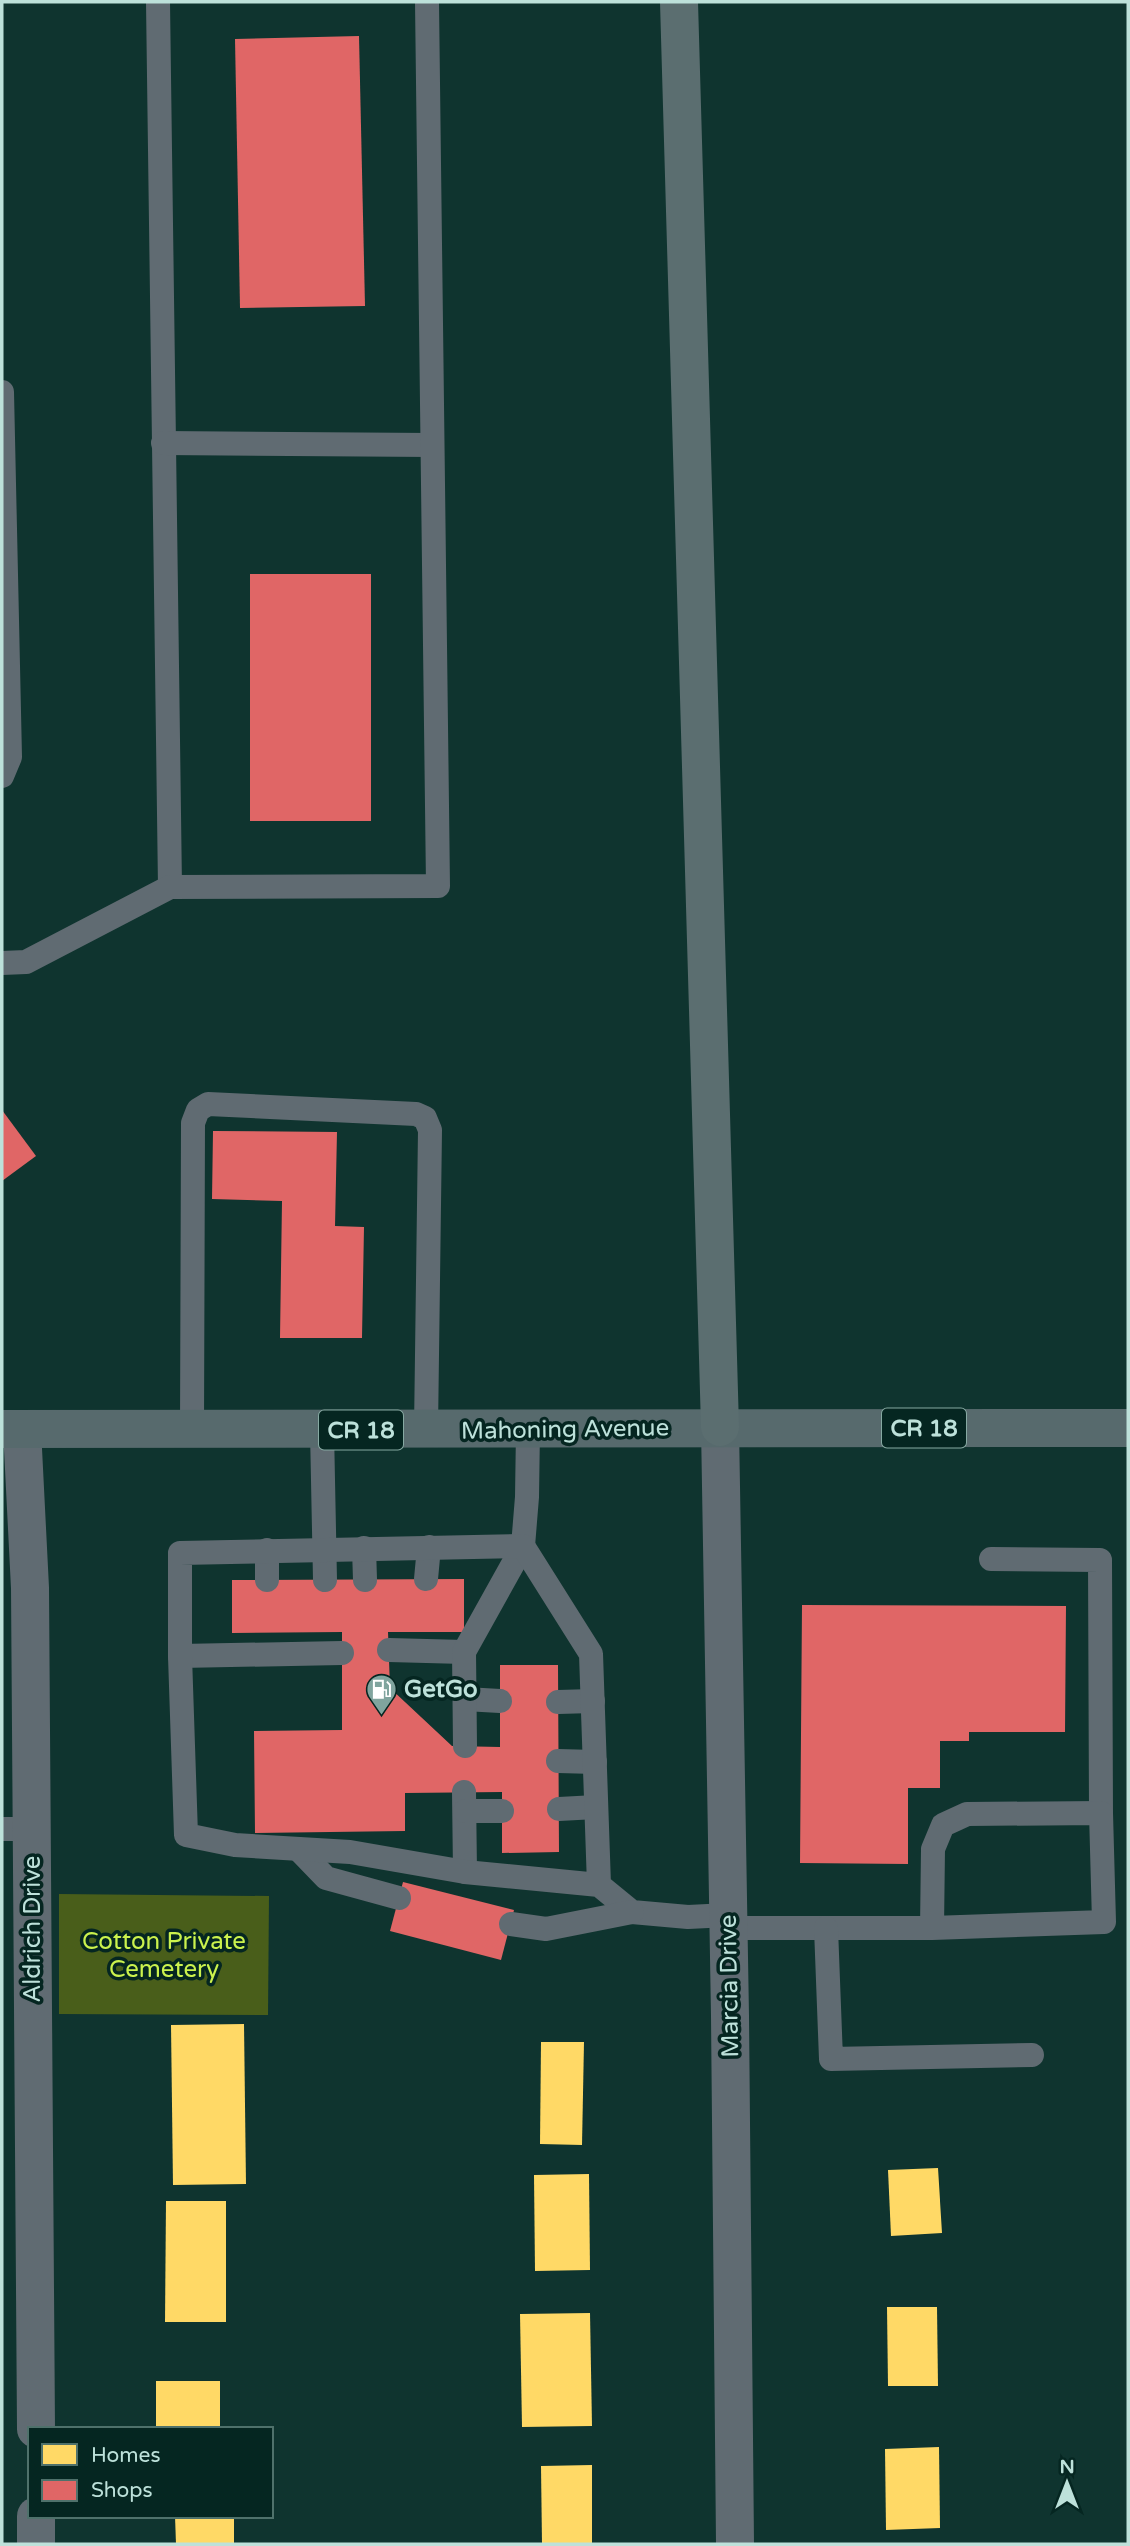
<svg xmlns="http://www.w3.org/2000/svg" width="1130" height="2546" viewBox="0 0 1130 2546" font-family="'Varela Round',sans-serif">
  <style>
    .green { fill: #495e1a }
    .homes { fill: #ffd966 }
    .shops { fill: #e06666 }
    .lines { fill: none; stroke-linecap: round; stroke-linejoin: round }
    .service { stroke: #606b72; stroke-width: 24 }
    .minor { stroke: #606b72; stroke-width: 38 }
    .primary { stroke: #576a6d; stroke-width: 38 }
    .motorway { stroke: #5b6e70; stroke-width: 38 }
    .labels { text-anchor: middle; stroke-width: 7; stroke-linejoin: round; paint-order: stroke }
    .shield { fill: #052621; stroke: #86a9a2; stroke-width: 2 }
    .shield-label { font-size: 23px; font-weight: bold; fill: #bde1da }
    .street-label { font-size: 24px; fill: #bde1da; stroke: #052621 }
    .poi-label { font-size: 24px; font-weight: bold; fill: #bde1da; stroke: #052621; text-anchor: start }
    .park-label { font-size: 24px; fill: #cbf24d; stroke: #052621 }
  </style>
  <rect width="100%" height="100%" fill="#0f342f"/>
  <path class="green" d="M59,1894L269,1896L268,2015L59,2014Z"/>
  <g class="homes">
    <path d="M244,2024L246,2184L173,2185L171,2025Z"/>
    <path d="M541,2042H584L582,2145L540,2144Z"/>
    <path d="M938,2168L942,2233L891,2236L888,2170Z"/>
    <path d="M589,2174L590,2270L535,2271L534,2175Z"/>
    <path d="M166,2201H226V2322H165Z"/>
    <path d="M887,2307H937L938,2386H888Z"/>
    <path d="M590,2313L592,2426L522,2427L520,2314Z"/>
    <rect x="156" y="2381" width="64" height="48"/>
    <path d="M939,2447L940,2528L886,2530L885,2449Z"/>
    <path d="M592,2465V2544H542L541,2466Z"/>
    <path d="M175,2516H234V2544H176Z"/>
  </g>
  <g class="shops">
    <path d="M359,36L365,306L240,308L235,39Z"/>
    <rect x="250" y="574" width="121" height="247"/>
    <path d="M2,1110L36,1156L2,1181Z"/>
    <path d="M213,1131L337,1132L335,1226L364,1227L362,1338H280L282,1201L212,1199Z"/>
    <path d="M464,1579V1632H388L390,1688L452,1746L500,1747V1665H558L559,1852L502,1853V1792L405,1793V1831L255,1833L254,1731L342,1730V1632L232,1633V1580Z"/>
    <path d="M802,1605L1066,1606L1065,1732H969V1741H940V1788H908V1864L800,1863Z"/>
    <path d="M403,1882L514,1910L501,1960L390,1931Z"/>
  </g>
  <g class="lines">
    <g class="service">
      <path d="M158,2L170,887"/>
      <path d="M2,392L10,757L2,776"/>
      <path d="M163,443L432,445"/>
      <path d="M2,963L26,962L170,887L438,886L427,2"/>
      <path d="M192,1430L193,1123L198,1110L208,1104L416,1114L425,1118L430,1130L426,1430"/>
      <path d="M322,1430L325,1580"/>
      <path d="M364,1548L365,1580"/>
      <path d="M267,1550V1580"/>
      <path d="M991,1559L1100,1560L1101,1813"/>
      <path d="M426,1579L429,1547"/>
      <path d="M389,1650L464,1652"/>
      <path d="M180,1656L342,1653"/>
      <path d="M465,1699L500,1701"/>
      <path d="M558,1702L593,1701"/>
      <path d="M465,1746L464,1652L523,1546L527,1497L528,1430"/>
      <path d="M558,1761L595,1762"/>
      <path d="M464,1792L465,1872"/>
      <path d="M559,1809L596,1807"/>
      <path d="M465,1811H502"/>
      <path d="M2,1829H31"/>
      <path d="M298,1849L326,1878L399,1898"/>
      <path d="M599,1885L465,1872L350,1852L235,1845L186,1835L180,1656V1553L523,1546L591,1654L599,1885L632,1912L688,1917L728,1915"/>
      <path d="M511,1924L546,1929L632,1912"/>
      <path d="M728,1928H932L1104,1922L1101,1813L967,1814L943,1825L933,1849L932,1928"/>
      <path d="M826,1928L831,2059L1032,2055"/>
    </g>
    <g class="minor">
      <path d="M720,1427L730,2016L735,2544"/>
      <path d="M22,1429L30,1588L36,2429"/>
      <path d="M36,2516V2544"/>
    </g>
    <path class="primary" d="M2,1429L1128,1428"/>
    <path class="motorway" d="M679,2L720,1427"/>
  </g>
  <defs>
    <symbol id="fuel-pin" viewBox="-11 -11 22 30"><path d="M0 17L-7.5 6A9.5 9.5 0 1 1 7.5 6Z" fill="#80a49e" stroke="#052621"/><path d="M-5.5-6h7V0h2V4h1.3V-2.5L3-4.5l.8-.8L6-3V5H2.5V1h-1V6h-7ZM-4.2-4.7v3.2H.2V-4.7Z" fill="#fff"/></symbol>
  </defs>
  <g fill-rule="evenodd">
    <use href="#fuel-pin" x="364" y="1672" width="35" height="47"/>
  </g>
  <g class="labels">
    <g class="shield">
      <rect x="882" y="1408.5" width="84" height="39" rx="5"/>
      <rect x="319" y="1410.5" width="84" height="39" rx="5"/>
    </g>
    <g class="shield-label">
      <text x="924" y="1436">CR 18</text>
      <text x="361" y="1438">CR 18</text>
    </g>
    <g class="street-label">
      <text transform="translate(565 1429) rotate(-1)" y="8">Mahoning Avenue</text>
      <text transform="translate(32 1929) rotate(-90)" y="8">Aldrich Drive</text>
      <text transform="translate(729 1986) rotate(-91)" y="8">Marcia Drive</text>
    </g>
    <g class="poi-label">
      <text x="404" y="1697">GetGo</text>
    </g>
    <g class="park-label">
      <text x="164" y="1949">Cotton Private<tspan x="164" dy="28">Cemetery</tspan></text>
    </g>
  </g>
  <rect width="1130" height="2546" fill="none" stroke="#bde1da" stroke-width="7"/>
  <rect x="28" y="2427" width="245" height="91" fill="#052621" stroke="#4f716b" stroke-width="2"/>
  <rect x="42" y="2444" width="35" height="21" fill="#ffd966" stroke="#4f716b" stroke-width="2"/>
  <text x="91" y="2462" font-size="21" fill="#bde1da">Homes</text>
  <rect x="42" y="2480" width="35" height="21" fill="#e06666" stroke="#4f716b" stroke-width="2"/>
  <text x="91" y="2497" font-size="21" fill="#bde1da">Shops</text>
  <g transform="translate(1067 2483)" stroke="#052621" stroke-width="5" paint-order="stroke">
  <path d="M0-5L12 26L0 18L-12 26Z" fill="#bde1da"/>
  <text y="-10" font-size="19" font-weight="bold" text-anchor="middle" fill="#bde1da">N</text>
  </g>
</svg>
